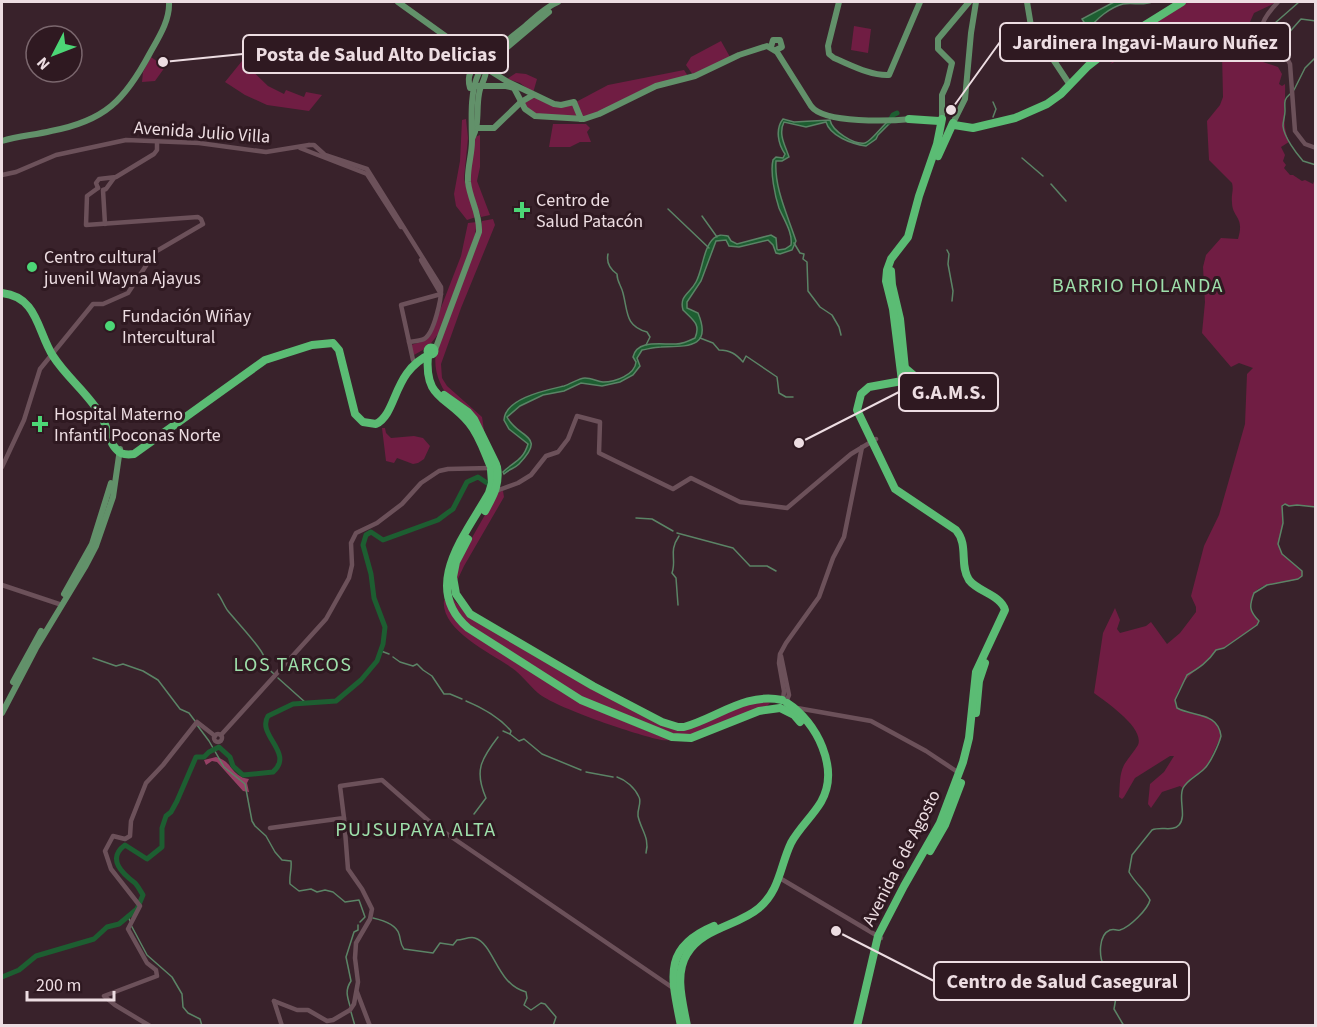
<svg xmlns="http://www.w3.org/2000/svg" width="1317" height="1027" viewBox="0 0 1317 1027" font-family="'Source Sans 3',sans-serif">
  <style>
    .green { fill: #701d43 }
    .forest { fill: #974065 }
    .water { fill: #1d5e31; stroke: #5b8466; stroke-width: 1.5 }
    .lines { fill: none; stroke-linecap: round; stroke-linejoin: round }
    .stream { stroke: #5b8466; stroke-width: 1.5 }
    .river { stroke: #1d5e31; stroke-width: 5 }
    .minor { stroke: #6c515a; stroke-width: 4.5 }
    .major { stroke: #62916a; stroke-width: 6 }
    .highway { stroke: #5bbc74; stroke-width: 8 }
    .poi-dot { fill: #4cd676; stroke: #2f1921; stroke-width: 2 }
    .labels { text-anchor: middle; stroke-width: 6; stroke-linejoin: round; paint-order: stroke }
    .street-label { font-size: 18px; fill: #eddde2; stroke: #2f1921 }
    .poi-label { font-size: 18px; fill: #eddde2; stroke: #2f1921; text-anchor: start }
    .neighbourhood-label { font-size: 20px; letter-spacing: 1.5px; fill: #9ee0ab; stroke: #2f1921 }
    .leader { fill: none; stroke: #eddde2; stroke-width: 2 }
    .callout-dot { fill: #eddde2; stroke: #2f1921; stroke-width: 2 }
    .callout { fill: #2f1921; stroke: #eddde2; stroke-width: 2 }
    .callout-label { font-size: 20px; text-anchor: middle; font-weight: bold; fill: #eddde2 }
  </style>
  <rect width="100%" height="100%" fill="#39222b"/>
  <g class="green">
    <path d="M1181,2H1277L1254,13L1250,22L1242,27L1244,32L1251,31L1263,51V62L1278,67L1282,74L1279,84L1282,86L1285,84C1286,104 1281,123 1289,142L1281,147L1285,155L1283,161L1286,165L1284,168L1290,175H1293L1302,181L1305,180L1313,184L1315,179V507L1297,505L1289,506L1285,504L1282,506L1283,523L1278,544L1282,554L1302,571V576C1288,588 1258,576 1251,600C1249,610 1252,614 1259,621L1257,625L1224,648L1216,650C1203,669 1176,678 1175,705L1184,712L1207,716L1217,724L1221,736L1206,768L1191,778L1183,788L1180,786L1162,792L1151,808L1148,804L1150,784L1164,772L1174,756H1170L1135,778L1124,797L1122,799L1119,797C1120,786 1119,775 1124,765C1128,758 1134,752 1138,745C1145,728 1106,702 1094,693L1103,633L1115,608L1120,620L1117,629L1120,633L1146,626L1151,622L1167,644L1180,633L1196,612V607L1191,596L1204,546L1219,515L1245,424L1247,374L1253,368L1239,363L1231,367L1202,333L1205,302L1203,267L1206,255L1221,238L1238,239C1245,216 1232,218 1232,202C1231,195 1234,190 1232,183L1209,160L1207,121L1220,105L1223,97L1222,53L1217,40L1196,45L1191,51L1183,50L1170,37L1110,64L1160,17Z"/>
    <path d="M854,26L871,29L868,53L851,50Z"/>
    <path d="M721,41L730,57L693,75L686,65L691,57Z"/>
    <path d="M151,57L165,67L155,81L142,82L143,72Z"/>
    <path d="M242,61L268,86L284,94L286,90L304,97L306,92L322,95L309,111L267,105L245,95L225,82Z"/>
    <path d="M684,70L688,76L597,113L582,117L576,102L608,85Z"/>
    <path d="M516,73L526,74L537,79L533,93L520,83L507,79Z"/>
    <path d="M532,96L549,103H572L579,117L540,116L529,111L524,101Z"/>
    <path d="M466,119L468,138L464,179L476,217L467,220L456,206L454,194L460,161L462,120Z"/>
    <path d="M553,124H586L590,128L587,132L591,142H580L570,147H549Z"/>
    <path d="M480,135V167L477,181L490,215L481,217L469,184L475,137Z"/>
    <path d="M493,219L495,225L461,308L441,364L442,378L447,386L482,417L485,437C462,411 430,389 436,351L481,232L482,221Z"/>
    <path d="M477,222L475,235L439,333L428,347L414,355L411,345L424,341L430,336L461,256L468,223Z"/>
    <path d="M382,428H385L386,433L391,438L414,436L423,438L430,446L424,459L418,463L413,464L397,458L394,463L386,461Z"/>
    <path d="M503,491L504,497L464,566L455,585L457,564L498,492Z"/>
    <path d="M453,599L470,617L677,728L735,708L768,700L770,703L766,707L693,735H677L584,700L467,625L451,601Z"/>
    <path d="M444,600H445L455,618L467,630L583,704L657,735L675,740C669,740 663,741 657,739C632,733 556,708 538,693C529,685 522,675 512,668C491,653 440,630 444,600Z"/>
  </g>
  <path class="forest" d="M216,757C233,761 230,776 249,779L247,783L249,792L243,791L217,762L212,761L206,765L204,760Z"/>
  <g class="water">
    <path d="M1114,2H1152C1142,6 1133,2 1123,4C1111,7 1095,19 1089,30L1082,19Z"/>
    <path d="M783,119L794,122L830,120C832,131 854,145 865,143C870,142 882,127 886,123H890L878,135L876,139L866,146C852,144 830,136 826,122L806,127L784,122C778,134 785,145 789,157L782,161H776C774,188 788,216 796,241L792,250L780,254L776,253L773,245L768,240L739,247L729,246L726,240L716,241L701,281L687,302V308L698,313C713,349 686,346 661,347C655,347 648,349 642,350L637,358L640,366L633,375L620,382L602,386L581,383L564,391L543,395L520,406L507,417C518,439 548,434 519,464C514,469 509,469 504,474L503,472C513,462 523,461 528,444L509,429L504,420C505,398 547,390 564,386C571,384 579,378 585,378C591,378 597,381 603,382C615,382 635,375 636,362L633,357C637,339 662,345 676,344C682,344 689,341 695,338C701,324 693,320 683,310C679,295 690,294 696,282C703,269 703,248 714,238C719,234 722,235 728,236L731,241L737,244L771,235L776,238L777,249L778,250L785,249L791,245C793,233 784,220 779,208C775,196 770,172 773,160L776,157L783,158L785,154C778,144 775,129 783,119Z"/>
  </g>
  <g class="lines">
    <g class="stream">
      <path d="M1299,2L1275,23L1278,33L1286,36L1301,19L1316,21"/>
      <path d="M1294,90L1305,68L1316,57"/>
      <path d="M1290,94C1283,100 1285,103 1285,111C1285,116 1283,121 1283,126C1284,137 1296,153 1303,161L1316,165"/>
      <path d="M993,102L996,109L993,117"/>
      <path d="M1022,158L1043,176"/>
      <path d="M1051,184L1066,201"/>
      <path d="M668,209L709,248"/>
      <path d="M702,216L717,237"/>
      <path d="M794,243L800,253L804,254L803,259L807,262L808,291L820,307L832,315L839,327L841,335"/>
      <path d="M947,250L949,254L948,264L953,291L952,301"/>
      <path d="M608,254C606,263 610,269 617,274C617,282 621,285 623,293C628,312 625,326 647,332L650,337L646,345"/>
      <path d="M700,338L713,343L719,350C730,350 736,354 743,362L746,356L777,377L779,393L786,397H793"/>
      <path d="M636,518L652,519L673,531"/>
      <path d="M677,533L733,548L750,566H767L776,571"/>
      <path d="M218,594C222,599 224,606 228,611C236,621 262,648 264,657L260,661L274,674"/>
      <path d="M678,605L676,578L672,573C677,559 668,552 679,536"/>
      <path d="M381,651L389,654"/>
      <path d="M393,657L400,662L413,666L417,664L423,670L432,676L444,694H450L462,699"/>
      <path d="M93,658L116,666L123,664L143,671L158,680L180,709L189,713L195,721"/>
      <path d="M278,678L306,703"/>
      <path d="M466,701C483,708 499,717 511,731L510,734L519,741L524,739L542,754L581,770"/>
      <path d="M197,725L209,741L224,767L245,784L252,821L255,826L266,836L275,852L282,860L291,861C292,870 289,875 290,884L299,891L311,889L317,892L325,890L333,892L345,902L359,900L365,917L360,922"/>
      <path d="M503,731L510,734"/>
      <path d="M586,772L613,777"/>
      <path d="M617,777C626,780 635,788 639,797C642,803 637,809 638,816C641,830 650,838 646,853"/>
      <path d="M474,814L486,798C474,771 481,759 498,737"/>
      <path d="M128,916L130,921"/>
      <path d="M373,918C382,920 396,924 399,934C401,940 400,944 404,949L433,953L440,943L453,945L457,940C463,940 470,936 475,938C495,945 496,984 526,992L527,998L524,1005L531,1010L541,1003L545,1004L556,1017L553,1026"/>
      <path d="M131,925L147,955L172,977L182,994L183,1007L188,1013L200,1019L202,1026"/>
      <path d="M350,1006C347,996 345,990 351,981L346,957L354,932L358,930V925"/>
      <path d="M351,1012L355,1026"/>
      <path d="M1124,1026L1114,1009L1120,974L1119,968L1104,966C1099,957 1098,935 1110,930C1115,928 1115,931 1120,930C1130,927 1148,909 1150,900C1144,889 1135,883 1129,872L1132,855L1152,830C1161,826 1173,832 1179,825C1187,816 1178,799 1183,788C1188,779 1197,776 1204,769C1210,764 1219,744 1221,736C1218,712 1194,717 1177,708L1175,700L1187,675C1199,668 1208,662 1216,650L1224,648L1257,625L1259,621C1249,611 1249,606 1254,593L1267,585L1298,579L1302,576V571L1282,554L1278,544L1283,523L1282,506L1285,504L1289,506L1297,505L1316,507"/>
    </g>
    <g class="river">
      <path d="M889,122L893,115L897,113"/>
      <path d="M2,977L19,970L36,956L94,939L107,927L119,924L137,909L143,895C141,892 138,886 135,883C123,874 106,859 125,845L147,859L162,847V828L166,816L171,812L177,801L196,757H204L209,752L219,747L230,757L233,766L243,775L273,772C295,753 256,735 268,716L293,704L336,701L361,680L377,661L383,644L385,627L374,598L371,574L363,545L366,535L371,532L383,540L438,520L446,514L453,509L467,482L478,477L487,483"/>
    </g>
    <g class="minor">
      <path d="M1278,2C1241,41 1278,34 1290,64L1295,131L1305,144L1316,148"/>
      <path d="M309,145H314L325,155L367,169L441,287C442,297 434,334 424,339C420,341 413,341 409,342"/>
      <path d="M300,148L367,174L401,227"/>
      <path d="M2,175L16,172L56,155L126,140L199,143L266,152L309,145"/>
      <path d="M98,188L96,183L99,179L116,177L154,154L157,150V141"/>
      <path d="M105,224L103,190L106,189L114,178"/>
      <path d="M421,260L441,294"/>
      <path d="M413,360L401,305L441,294"/>
      <path d="M2,467L24,420L40,369L93,304H103L128,293L155,252L203,224L201,219L198,217L86,225L87,196L98,188"/>
      <path d="M496,491L518,483L531,475L546,456L558,452L568,439L577,416L600,422L599,453L673,489L691,478L740,502L787,508L851,454L876,439"/>
      <path d="M2,585L62,605"/>
      <path d="M781,656L789,695L786,702"/>
      <path d="M783,700L784,691L779,663L780,654L786,643L819,597L833,558L844,537L862,447"/>
      <path d="M797,708L871,721L926,751L959,773"/>
      <circle cx="218" cy="738" r="4"/>
      <path d="M221,735L326,619L349,578L352,565L351,543L356,533L377,523L402,504L421,483L439,471L448,469L490,468"/>
      <path d="M270,828L344,818L340,786L382,780L431,823L673,988"/>
      <path d="M778,877L881,938"/>
      <path d="M357,992L370,1026"/>
      <path d="M274,1001L297,1010H308L327,1021L333,1020L350,1010L354,1004L358,982L355,958L356,943L370,919L372,909L362,889L348,869L344,818"/>
      <path d="M274,1001L282,1026"/>
      <path d="M150,1026L115,1005L104,996L157,976L156,970L147,963L128,929L140,906L111,869L105,851L113,836L125,839L130,836L131,821L146,783L163,765L197,722L215,736"/>
    </g>
    <g class="major">
      <path d="M398,2L469,53L486,70C486,79 480,85 479,94C476,110 480,124 472,139"/>
      <path d="M839,2L828,46L829,54L834,58C851,65 871,76 889,75L920,2"/>
      <path d="M1027,2L1031,26L1070,85"/>
      <path d="M771,47L773,40H780L782,47L776,50"/>
      <path d="M484,67L508,82L554,104L561,105L574,102L581,119"/>
      <path d="M487,70L497,56L549,12"/>
      <path d="M470,86H506L514,88L525,109L535,116L584,119L599,114L656,86L695,76L739,55L767,46L777,52L811,106C824,124 891,121 912,119"/>
      <path d="M470,88C466,74 472,69 482,59"/>
      <path d="M942,119V95L947,84L952,63L938,49V39L969,2"/>
      <path d="M953,123L965,99L971,33L976,2"/>
      <path d="M478,128H494L521,102L533,95"/>
      <path d="M2,141C18,136 35,135 51,131C105,121 125,100 150,53C159,37 170,20 169,2"/>
      <path d="M435,350L479,232C480,213 470,200 468,182C467,168 472,155 472,141C470,76 473,67 524,27C535,18 545,7 558,2"/>
      <path d="M64,594L92,544L111,483"/>
      <path d="M13,682L41,631"/>
      <path d="M2,713L36,648L85,567L96,546L113,497L120,449"/>
    </g>
    <g class="highway">
      <path d="M909,119L939,121"/>
      <path d="M954,125L973,128L1015,118L1047,104L1061,94L1088,66L1121,40L1182,2"/>
      <path d="M938,156L953,123"/>
      <path d="M891,271L892,285L900,319L905,369"/>
      <path d="M2,293C38,297 37,331 53,356C67,378 89,394 102,417C107,427 109,443 117,450C121,455 127,455 134,454L265,360L312,345L333,343L339,350L355,414L363,422L376,424C398,413 392,371 431,354"/>
      <circle cx="431" cy="351" r="3.5"/>
      <path d="M428,354C424,400 446,395 469,423C479,435 484,451 490,465"/>
      <path d="M904,367L917,378"/>
      <path d="M902,381L893,309L886,281L887,270L891,259L908,237L919,196L937,144L942,119"/>
      <path d="M444,395L468,412L474,419L496,464"/>
      <path d="M491,470L492,483L489,493C466,534 420,587 468,628L581,700L672,737L691,738L759,711L780,708"/>
      <path d="M485,511C493,496 500,485 497,467"/>
      <path d="M468,539L456,562L453,577L456,594L470,614L593,686L662,722L678,727H684C717,718 746,692 782,700"/>
      <path d="M782,709L794,715L800,722"/>
      <path d="M976,713L979,681L985,663"/>
      <path d="M930,851L945,825L961,783"/>
      <path d="M681,1026C672,979 661,948 714,926"/>
      <path d="M687,1026C683,1003 674,975 687,954C702,928 738,926 759,908C780,890 780,866 791,843C799,828 812,817 821,802C840,769 817,722 787,703"/>
      <path d="M857,1026L878,936L904,886L940,823L963,762L969,738L976,672L1005,610C1001,595 978,592 969,580C959,565 969,545 956,530L895,489L857,410L861,394L869,387L902,381"/>
    </g>
  </g>
  <g class="poi-dot">
    <path d="M519 201h6v6h6v6h-6v6h-6v-6h-6v-6h6z"/>
    <circle cx="32" cy="267" r="6"/>
    <circle cx="110" cy="326" r="6"/>
    <path d="M37 415h6v6h6v6h-6v6h-6v-6h-6v-6h6z"/>
  </g>
  <g class="labels">
    <g class="street-label">
      <text transform="translate(202 132) rotate(4)" y="6">Avenida Julio Villa</text>
      <text transform="translate(901 858) rotate(-63)" y="6">Avenida 6 de Agosto</text>
    </g>
    <g class="poi-label">
      <text x="536" y="206">Centro de<tspan x="536" dy="21">Salud Patacón</tspan></text>
      <text x="44" y="263">Centro cultural<tspan x="44" dy="21">juvenil Wayna Ajayus</tspan></text>
      <text x="122" y="322">Fundación Wiñay<tspan x="122" dy="21">Intercultural</tspan></text>
      <text x="54" y="420">Hospital Materno<tspan x="54" dy="21">Infantil Poconas Norte</tspan></text>
    </g>
    <g class="neighbourhood-label">
      <text x="1138" y="292">BARRIO HOLANDA</text>
      <text x="293" y="671">LOS TARCOS</text>
      <text x="416" y="836">PUJSUPAYA ALTA</text>
    </g>
  </g>
  <path class="leader" d="M951 110L1000 42M163 62L243 54M799 443L899 392M836 931L934 981"/>
  <g class="callout-dot">
    <circle cx="951" cy="110" r="6"/>
    <circle cx="163" cy="62" r="6"/>
    <circle cx="799" cy="443" r="6"/>
    <circle cx="836" cy="931" r="6"/>
  </g>
  <g class="callout">
    <rect x="1000" y="23" width="290" height="38" rx="6"/>
    <rect x="243" y="35" width="265" height="38" rx="6"/>
    <rect x="899" y="373" width="99" height="38" rx="6"/>
    <rect x="934" y="962" width="255" height="38" rx="6"/>
  </g>
  <g class="callout-label">
    <text x="1145" y="49">Jardinera Ingavi-Mauro Nuñez</text>
    <text x="376" y="61">Posta de Salud Alto Delicias</text>
    <text x="949" y="399">G.A.M.S.</text>
    <text x="1062" y="988">Centro de Salud Casegural</text>
  </g>
  <rect width="1317" height="1027" fill="none" stroke="#eddde2" stroke-width="6"/>
  <g transform="translate(54 54) rotate(228)"><circle r="28" fill="#2f1921" stroke="#7b676e" stroke-width="1.5"/>
  <path d="M0-4.5L10 22L0 15L-10 22Z" fill="#4cd676"/>
  <text y="-9" font-size="16" font-weight="bold" text-anchor="middle" fill="#eddde2">N</text>
  </g>
  <path d="M27 991v9h87v-9" fill="none" stroke="#eddde2" stroke-width="3"/>
  <text x="36" y="991" font-size="18" fill="#eddde2" stroke="#2f1921" stroke-width="4.5" paint-order="stroke">200 m</text>
</svg>
